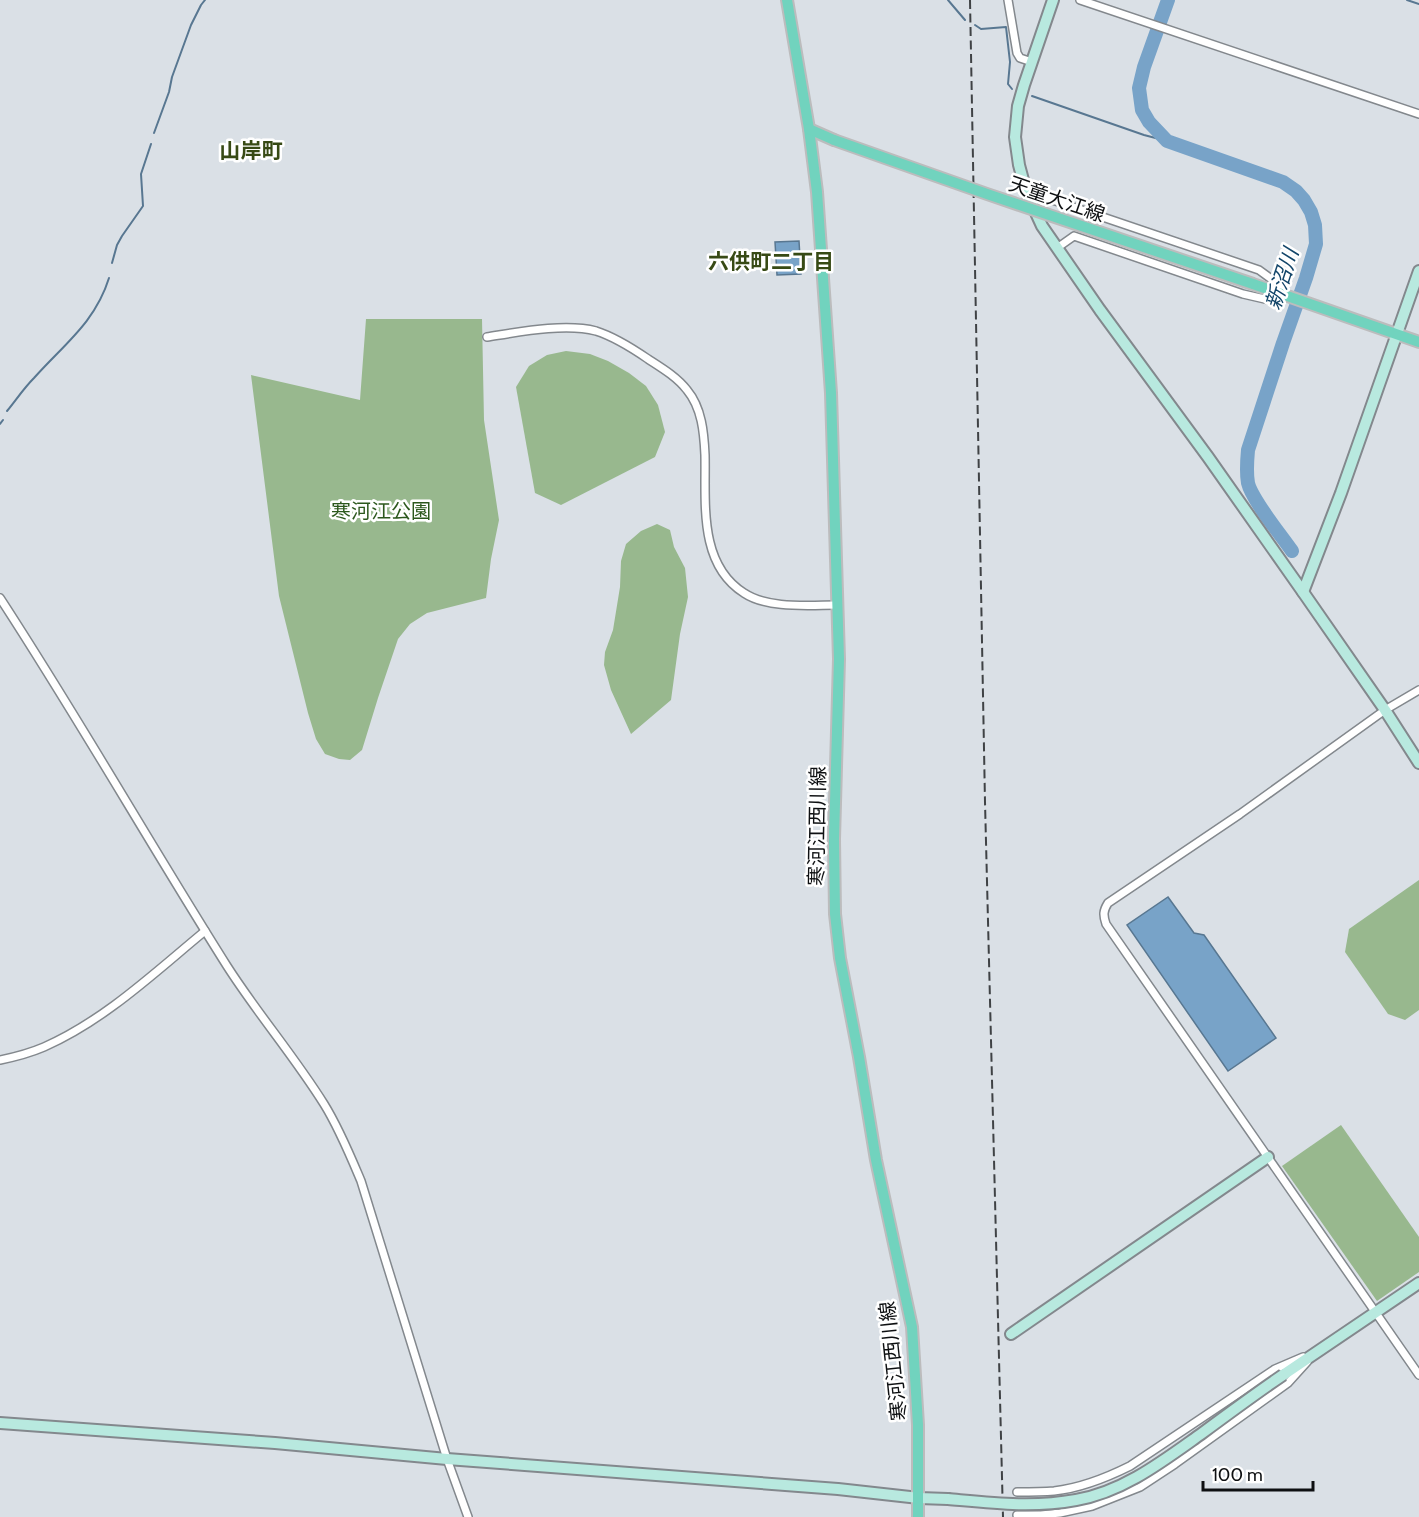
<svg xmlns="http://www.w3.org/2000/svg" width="1419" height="1517" viewBox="0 0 1419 1517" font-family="Cabin,'Noto Sans JP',sans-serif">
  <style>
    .green { fill: #98b88e }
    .water { fill: #78a3c8; stroke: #587791; stroke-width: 1.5 }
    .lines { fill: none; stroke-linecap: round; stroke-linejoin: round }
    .stream { stroke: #587791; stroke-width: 2 }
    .river { stroke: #78a3c8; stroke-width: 14 }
    .street-casing { stroke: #83888d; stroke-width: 10 }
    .secondary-casing { stroke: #83888d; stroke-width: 14 }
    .primary-casing { stroke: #bcbcbd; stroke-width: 14 }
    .street { stroke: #fff; stroke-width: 7 }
    .secondary { stroke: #b8e9df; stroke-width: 10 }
    .primary { stroke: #71d3be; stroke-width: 10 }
    .rail { stroke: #3f4245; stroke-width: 2; stroke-dasharray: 9 4.5; stroke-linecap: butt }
    .secondary-bridge-casing { stroke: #83888d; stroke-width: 14; stroke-linecap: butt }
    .primary-bridge-casing { stroke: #bcbcbd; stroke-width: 14; stroke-linecap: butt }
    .secondary-bridge { stroke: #b8e9df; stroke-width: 10 }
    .primary-bridge { stroke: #71d3be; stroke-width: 10 }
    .labels { text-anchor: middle; stroke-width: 5; stroke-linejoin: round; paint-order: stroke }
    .street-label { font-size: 20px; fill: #0e1012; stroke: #fff }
    .park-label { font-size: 20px; fill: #2c581d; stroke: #fff }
    .neighbourhood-label { font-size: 21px; font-weight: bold; fill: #374a15; stroke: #fff }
    .water-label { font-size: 21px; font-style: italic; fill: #124569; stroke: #fff }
  </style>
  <rect width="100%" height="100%" fill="#dae0e6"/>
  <g class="green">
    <path d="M366,319H482L484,420L499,520L491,559L486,598L427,613L410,624L398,639L378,698L362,750L350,760L339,759L325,754L316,739L308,713L279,596L251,375L360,400Z"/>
    <path d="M566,351L590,354L608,361L629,373L646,386L658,405L665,432L655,457L561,505L535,493L516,387L529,366L547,355Z"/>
    <path d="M657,524L670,530L674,547L685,568L688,597L680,634L671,700L631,734L611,690L604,665L605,652L613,630L620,587L621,561L626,544L641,531Z"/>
    <path d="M1419,880V1010L1405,1020L1388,1014L1345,952L1349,929Z"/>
    <path d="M1341,1125L1419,1237V1272L1377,1301L1282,1166Z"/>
  </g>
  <g class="water">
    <path d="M799,241L801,274L777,275L775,242Z"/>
    <path d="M1168,897L1194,933L1204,935L1276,1038L1228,1071L1127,925Z"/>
  </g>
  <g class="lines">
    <g class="stream">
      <path d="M948,0L965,20"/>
      <path d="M1407,0L1419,4"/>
      <path d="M975,25L981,29L1006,27L1010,62L1008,84L1012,89"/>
      <path d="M1032,96L1144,135L1167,141"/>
      <path d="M154,133L169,92L172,77L191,25L201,5L205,0"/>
      <path d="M112,263L117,245L122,236L143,206L141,174L151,144"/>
      <path d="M7,411C16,400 24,388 34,378C63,345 95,323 109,278"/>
      <path d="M0,424L3,420"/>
    </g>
    <path class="river" d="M1168,0L1144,67L1139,88L1142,110L1149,122L1167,141L1283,182L1296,191L1304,200L1311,212L1315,225L1316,244L1306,278L1283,343L1248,450C1247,461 1246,472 1248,483C1252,500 1281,535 1292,551"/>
    <defs>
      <g id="street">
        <path d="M1008,0L1017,53L1020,58L1032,62"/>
        <path d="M1080,0L1419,114"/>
        <path d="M1026,191L1259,270L1281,286L1287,296L1269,300L1243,294L1074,236L1057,248"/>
        <path d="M487,337C519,332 565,323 596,331C615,337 632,348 648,359C662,368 677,377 687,390C702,408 704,433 705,455C706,502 698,564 744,593C768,609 809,605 837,605"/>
        <path d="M0,598C79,719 150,844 227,966C257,1013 294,1056 324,1104C339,1128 350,1155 361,1181L447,1459L468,1517"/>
        <path d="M1419,690L1385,710L1240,814L1108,903C1103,911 1103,915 1106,924L1419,1375"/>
        <path d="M0,1060C15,1057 30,1053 44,1047C105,1020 154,973 205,931"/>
        <path d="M1017,1492C1029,1492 1042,1492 1054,1491C1081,1488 1106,1478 1130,1466L1275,1369L1303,1357"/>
        <path d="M1017,1515H1041L1060,1513L1092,1506L1140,1487L1175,1464L1288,1383L1307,1362"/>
      </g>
      <g id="secondary">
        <path d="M1053,0L1024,85L1018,106L1015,137L1019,165L1026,191L1042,226L1100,310L1208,457L1303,592L1385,710L1419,763"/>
        <path d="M1303,592L1341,493L1419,271"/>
        <path d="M1011,1334L1268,1157"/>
        <path d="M1283,1375L1419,1283"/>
        <path d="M0,1423L275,1443L447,1459L838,1489L919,1498L948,1499"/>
      </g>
      <g id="primary">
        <path d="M787,0L809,129L817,192L831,393L839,659L834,839L835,914L840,958L859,1057L876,1160L912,1327L918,1425V1517"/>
        <path d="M809,129L834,140"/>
        <path d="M1253,284L1419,342"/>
      </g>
    </defs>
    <use href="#street" class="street-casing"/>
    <use href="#secondary" class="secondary-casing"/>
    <use href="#primary" class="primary-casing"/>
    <use href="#street" class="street"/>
    <use href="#secondary" class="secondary"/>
    <use href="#primary" class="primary"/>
    <path class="rail" d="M970,0L985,802L1003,1517"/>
    <defs>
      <path id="secondary-bridge" d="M948,1499C992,1503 1032,1508 1076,1500C1123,1492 1163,1461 1201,1434C1228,1414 1255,1394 1283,1375"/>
      <path id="primary-bridge" d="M834,140L987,194L1253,284"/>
    </defs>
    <use href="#secondary-bridge" class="secondary-bridge-casing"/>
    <use href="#primary-bridge" class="primary-bridge-casing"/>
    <use href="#secondary-bridge" class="secondary-bridge"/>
    <use href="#primary-bridge" class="primary-bridge"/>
  </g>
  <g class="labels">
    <g class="street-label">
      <text transform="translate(1057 199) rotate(19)" y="7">天童大江線</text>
      <text transform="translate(817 826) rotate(-89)" y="7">寒河江西川線</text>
      <text transform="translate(893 1361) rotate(-96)" y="7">寒河江西川線</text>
    </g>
    <g class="park-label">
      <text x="381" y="518">寒河江公園</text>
    </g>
    <g class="neighbourhood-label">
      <text x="251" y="158">山岸町</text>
      <text x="771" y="269">六供町二丁目</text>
    </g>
    <g class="water-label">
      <text transform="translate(1282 279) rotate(-72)" y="7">新沼川</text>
    </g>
  </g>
  <path d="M1203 1481v9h110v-9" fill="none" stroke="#0e1012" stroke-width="3"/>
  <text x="1212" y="1481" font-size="18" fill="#0e1012" stroke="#ffffff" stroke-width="4.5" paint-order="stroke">100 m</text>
</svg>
